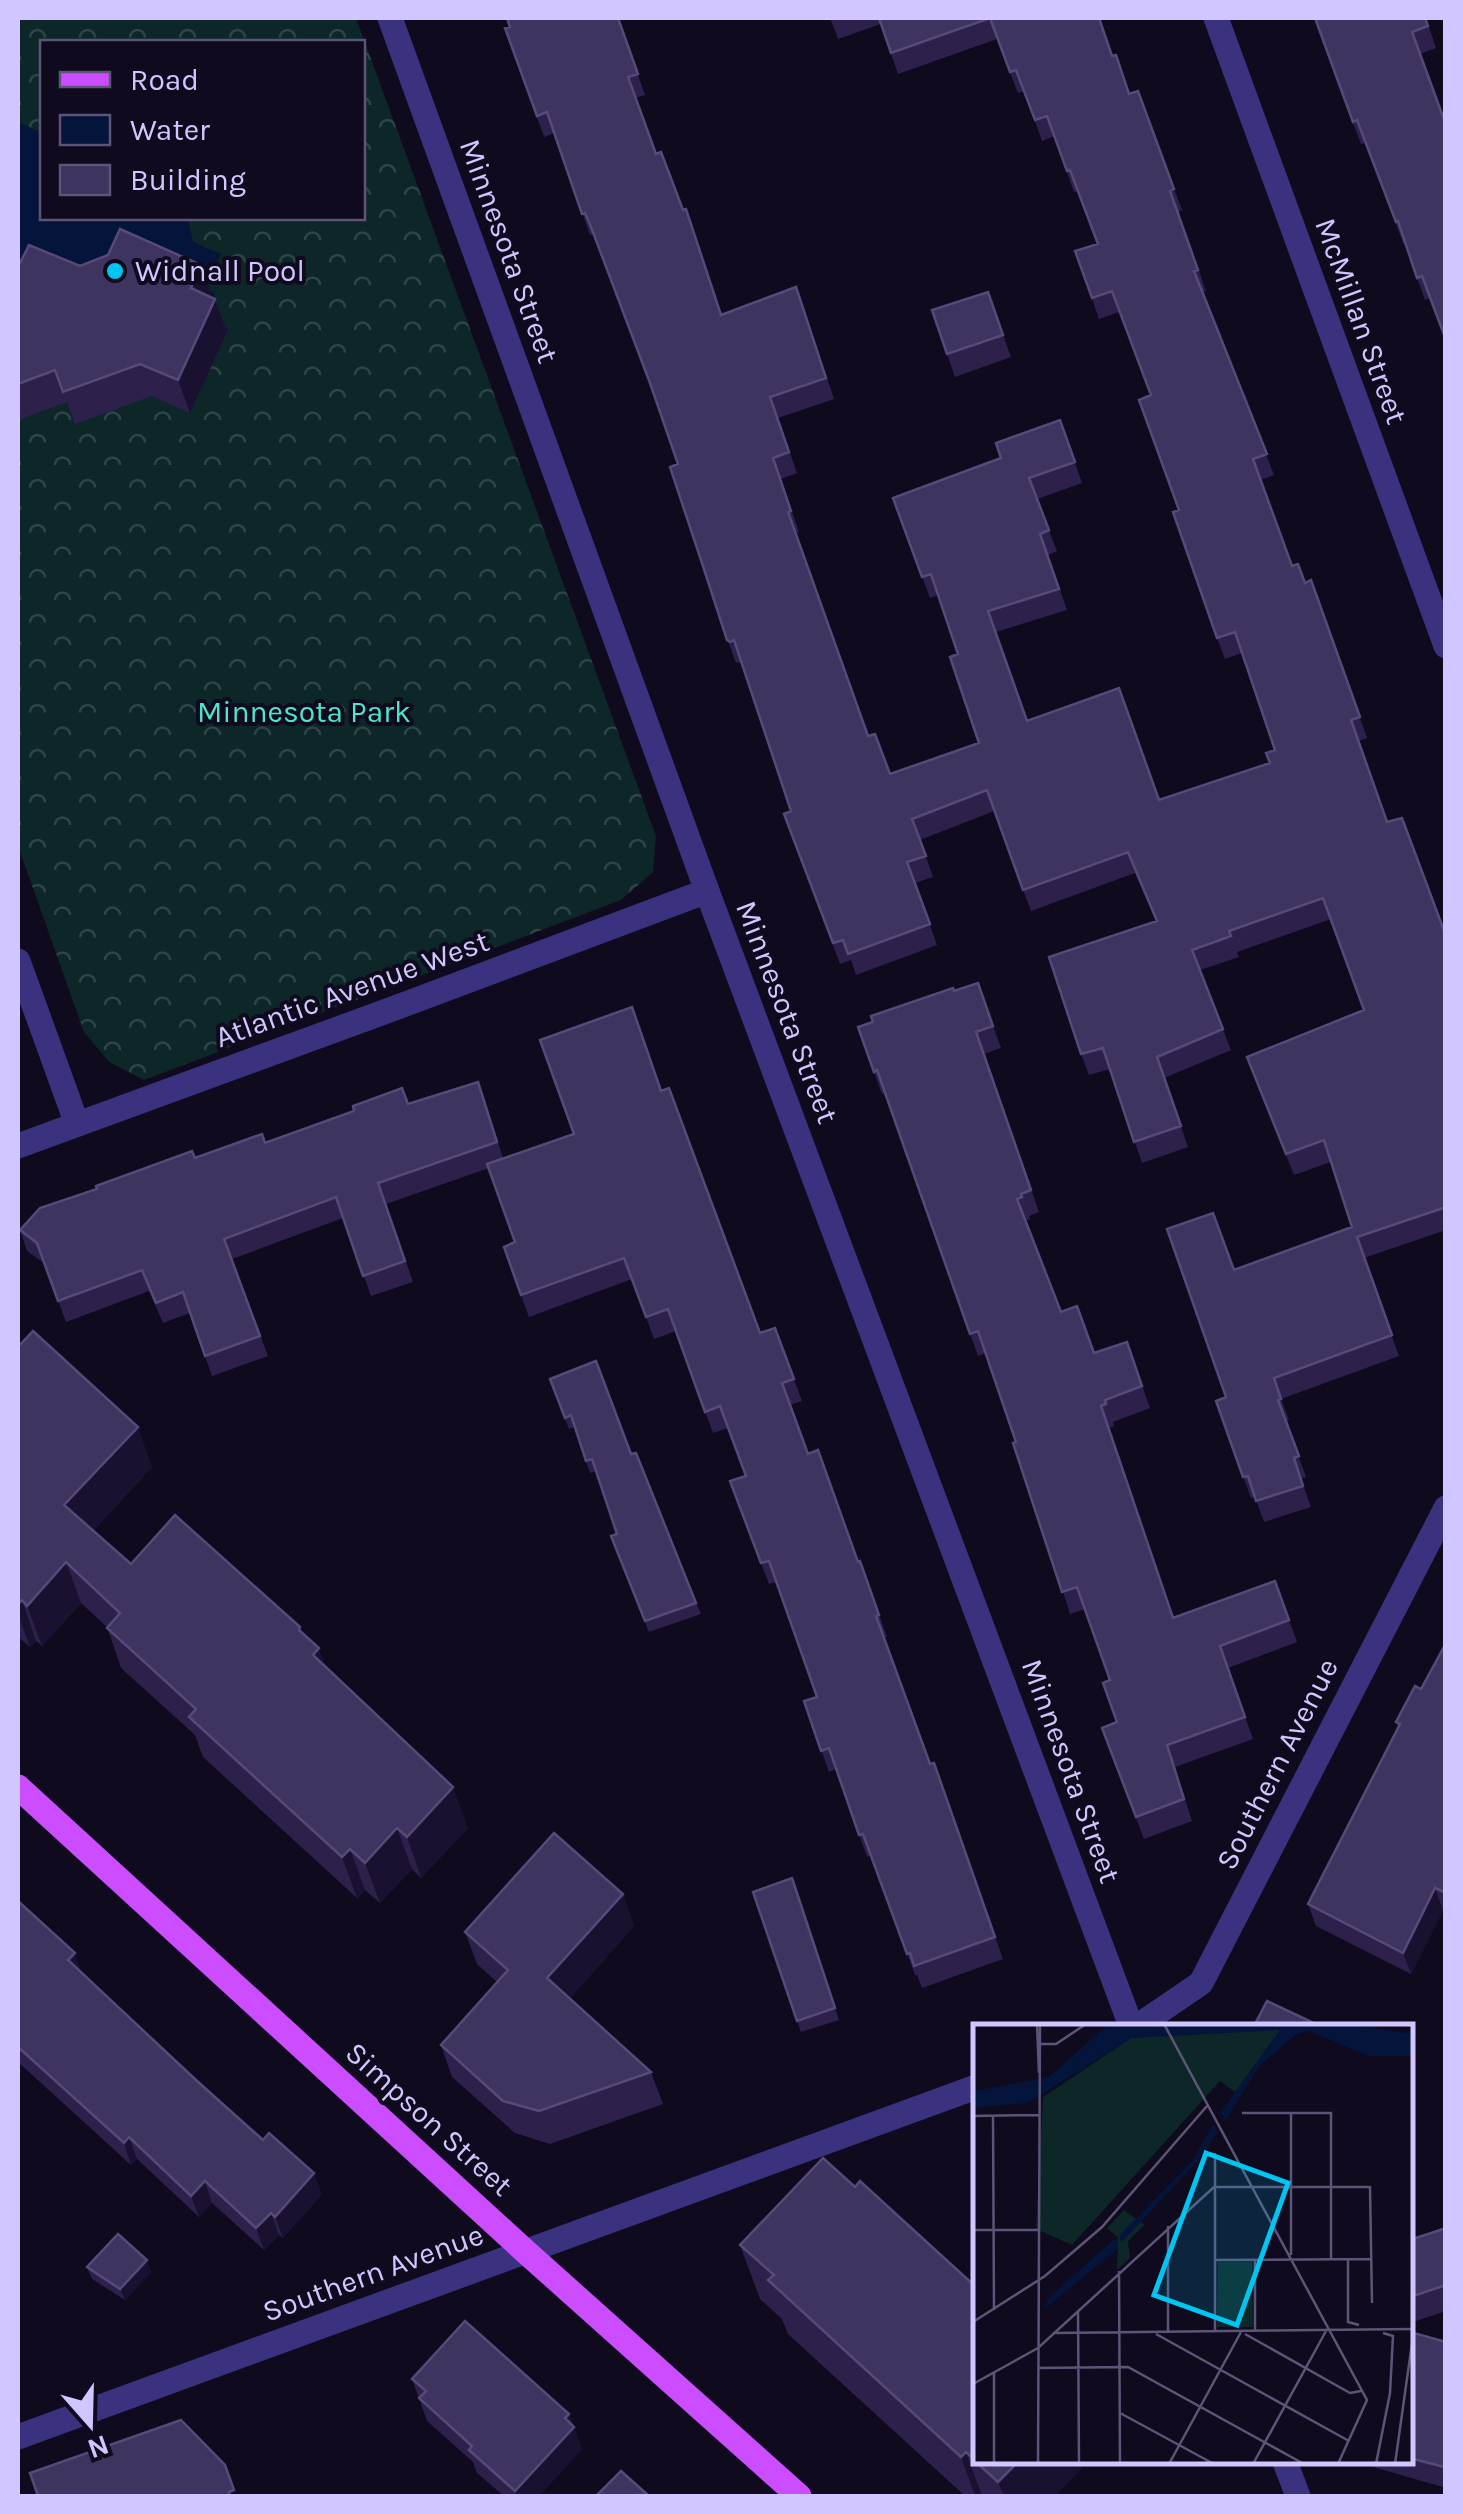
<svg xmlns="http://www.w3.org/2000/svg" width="1463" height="2514" viewBox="0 0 1463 2514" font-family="Karla,sans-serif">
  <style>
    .forest { fill: url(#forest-crowns); fill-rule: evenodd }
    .water { fill: #05143a }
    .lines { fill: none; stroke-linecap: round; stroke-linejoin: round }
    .minor { stroke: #3b327f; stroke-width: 25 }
    .major { stroke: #cb4dff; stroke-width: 25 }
    .wall { fill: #2d214c }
    .shaded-wall { fill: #1a1131 }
    .building { fill: #3f3360; stroke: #564a79; stroke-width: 2.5 }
    .poi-dot { fill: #00c5f1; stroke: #0f0a1d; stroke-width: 4 }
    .labels { text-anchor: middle; stroke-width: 8; stroke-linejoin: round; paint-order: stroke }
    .street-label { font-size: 30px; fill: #d1c6ff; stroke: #0f0a1d }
    .poi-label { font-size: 30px; fill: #d1c6ff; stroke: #0f0a1d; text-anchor: start }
    .park-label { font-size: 30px; fill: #4be6cc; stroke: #0f0a1d }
    .inset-road { fill: none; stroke: #5d5577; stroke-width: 2.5 }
    .view { fill: #00c5f1; fill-opacity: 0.15; stroke: #00c5f1; stroke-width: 5 }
    .inset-edge { fill: none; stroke: #d1c6ff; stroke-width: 5 }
  </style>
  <defs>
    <pattern id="forest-crowns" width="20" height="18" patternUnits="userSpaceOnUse" patternTransform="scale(2.5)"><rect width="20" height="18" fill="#0d2627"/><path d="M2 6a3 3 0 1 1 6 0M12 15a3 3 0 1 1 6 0" fill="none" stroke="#2f4447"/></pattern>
  </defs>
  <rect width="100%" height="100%" fill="#0f0a1d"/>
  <path class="forest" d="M18,18H356L656,836L653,872L621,900L144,1080L109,1062L84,1032L18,846ZM42,42H362V218H42Z"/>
  <path class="water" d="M18,122L42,133V218H188L193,242L221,254L206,288L215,294L203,318L228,329L189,408L153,393L66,399L18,416Z"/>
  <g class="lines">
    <g class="minor">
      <path d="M390,18L707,891L1131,2026"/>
      <path d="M1216,18L1446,646"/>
      <path d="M18,961L77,1124"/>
      <path d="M18,1146L395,1008L707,891"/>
      <path d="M1138,2026L1201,1983L1446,1508"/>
      <path d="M18,2437L976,2087"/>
      <path d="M1285,2462L1298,2496"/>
    </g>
    <path class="major" d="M18,1787L526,2252L799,2496"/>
  </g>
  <g class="wall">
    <path d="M618,18L645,95L635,98L656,154L683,210L686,209L721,314L796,287L834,399L778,418L797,473L781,479L799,532L795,533L868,736L890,774L979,743L958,654L938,595L930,598L893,498L1001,458L1060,420L1082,483L1037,499L1057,551L1048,555L1067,610L996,632L1027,721L1159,800L1270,763L1275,750L1242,653L1225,659L1217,638L1179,510L1151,395L1119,312L1099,319L1092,298L1097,244L1077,191L1074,192L1054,136L1042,141L1024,91L1018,93L997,39L898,74L881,24L838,39L830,18H1099L1112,56L1174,189L1182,210L1178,212L1206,291L1203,292L1274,475L1260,480L1292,566L1305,583L1311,580L1367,738L1359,741L1388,822L1446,936V1230L1364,1258L1399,1356L1281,1399L1289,1420L1286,1421L1306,1477L1301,1479L1311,1507L1264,1522L1255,1497L1251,1498L1216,1401L1226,1397L1234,1270L1352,1227L1331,1162L1294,1175L1255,1078L1364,1010L1331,919L1237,952L1239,957L1200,970L1231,1050L1164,1078L1188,1147L1142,1163L1110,1069L1089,1075L1081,1054L1156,921L1135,873L1031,911L994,811L920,840L933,877L915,883L937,945L856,975L851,960L840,964L784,814L791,811L741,662L737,663L735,661L702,563L678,464L653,391L599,248L593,234L590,235L554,133L544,137L505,28Z"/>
    <path d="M1426,18L1436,48L1420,54L1430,298L1425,300L1405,244L1404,245L1365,143L1361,144L1333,71Z"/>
    <path d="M201,265L212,298L215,299L227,332L190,413L152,396L75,424L67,402L18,420V267Z"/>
    <path d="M988,292L1011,357L955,377L932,310Z"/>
    <path d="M978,983L1001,1048L984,1054L1039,1212L1029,1216L1030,1219L1025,1221L1061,1312L1094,1353L1127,1342L1150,1408L1113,1422L1114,1426L1109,1428L1173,1617L1275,1581L1297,1642L1228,1668L1253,1739L1175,1767L1192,1821L1144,1839L1102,1728L1117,1722L1110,1680L1085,1609L1070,1614L1016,1442L986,1353L978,1356L885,1093L882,1094L858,1027Z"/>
    <path d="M661,1091L760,1333L775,1328L802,1401L790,1405L808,1454L858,1562L860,1561L887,1637H884L930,1764L942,1785L1003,1959L922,1988L917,1975H915L871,1855L867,1857L836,1769L829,1772L804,1701L817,1697L776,1582L769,1584L730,1481L746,1476L728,1428L713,1433L676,1331L654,1339L632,1279L529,1317L504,1247L515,1242L489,1168L386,1204L413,1282L371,1296L343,1218L232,1259L268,1356L212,1376L190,1313L163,1323L149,1291L66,1322L44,1263L27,1251L20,1230L195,1158L265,1143L408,1104L485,1103L503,1158L574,1134Z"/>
    <path d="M18,1347L152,1467L93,1531L131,1564L300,1627L302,1633L327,1669L468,1828L421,1878L412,1869L380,1903L365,1890L357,1898L203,1757L195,1735L121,1668L107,1627L81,1603L42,1646L36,1641L30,1647L18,1637Z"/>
    <path d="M550,1379L631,1454L636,1453L701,1614L649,1632L611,1536L617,1534L596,1471L590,1473L575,1427L569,1429Z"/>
    <path d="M1446,1643V1911L1443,1910L1411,1974L1316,1926L1308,1904L1398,1728L1396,1722L1421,1689Z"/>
    <path d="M792,1878L839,2020L801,2032L753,1892Z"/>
    <path d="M623,1894L634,1926L569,1999L651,2072L663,2104L550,2144L515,2133L452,2077L441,2045L497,1982L477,1964L465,1932Z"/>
    <path d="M18,1901L82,1973L322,2194L283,2238L279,2235L264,2250L212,2203L199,2217L137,2159L131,2165L18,2062Z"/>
    <path d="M1446,2228V2311L1410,2323V2240Z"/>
    <path d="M740,2245L1087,2462L1055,2496H965L788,2334L782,2319L760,2299Z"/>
    <path d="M87,2267L151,2272L125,2300L92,2279Z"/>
    <path d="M1410,2332L1446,2342V2488L1370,2466L1368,2462H1410Z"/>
    <path d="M412,2379L569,2414L582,2449L539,2496H504L477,2473L473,2462L427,2421Z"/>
  </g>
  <g class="shaded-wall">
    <path d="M201,265L213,297L203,321L191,288Z"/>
    <path d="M215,299L227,332L190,413L178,380Z"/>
    <path d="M138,1427L152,1467L79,1546L64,1505Z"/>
    <path d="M66,1562L81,1603L42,1646L27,1606Z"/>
    <path d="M22,1600L36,1641L30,1647L18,1614V1604Z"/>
    <path d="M319,1648L334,1689L313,1655Z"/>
    <path d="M453,1787L468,1828L421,1878L407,1837Z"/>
    <path d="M397,1828L412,1869L380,1903L365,1863Z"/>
    <path d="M350,1849L365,1890L357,1898L342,1857Z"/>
    <path d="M1435,1888L1443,1910L1411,1974L1403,1953Z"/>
    <path d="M623,1894L634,1926L559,2011L547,1978Z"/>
    <path d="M75,1953L82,1975L68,1960Z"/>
    <path d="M129,2137L137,2159L131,2165L124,2143Z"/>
    <path d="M314,2173L322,2194L283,2238L275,2217Z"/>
    <path d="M205,2181L212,2203L199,2217L191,2196Z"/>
    <path d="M271,2213L279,2235L264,2250L256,2228Z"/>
    <path d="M147,2260L151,2272L125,2300L120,2289Z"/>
    <path d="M569,2414L582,2449L539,2496H517L515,2491Z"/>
    <path d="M966,2452L982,2496H975L961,2457Z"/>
    <path d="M1018,2462H1087L1055,2496H1004L998,2482Z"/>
  </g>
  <g class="building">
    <path d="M507,18H618L638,74L628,77L656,154L661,152L683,210L686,209L721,315L796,287L826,378L770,397L789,452L773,458L791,511L788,512L868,736L875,734L890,774L979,743L950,657L958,654L931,574L922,577L893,498L1001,458L996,443L1060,420L1075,462L1029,478L1049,530L1040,534L1059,589L988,611L1027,721L1119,688L1159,800L1270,763L1266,753L1275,750L1235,632L1217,638L1173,512L1179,510L1139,400L1151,395L1112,291L1092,298L1075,251L1098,244L1070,170L1067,171L1047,116L1035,120L1016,70L1010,72L990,18L891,53L879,18H1099L1112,56L1116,55L1129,94L1138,91L1174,189L1170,191L1198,270L1194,271L1267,454L1253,459L1292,566L1298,564L1305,583L1311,580L1360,717L1351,720L1387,822L1402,818L1446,936V1207L1357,1237L1392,1335L1274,1378L1281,1399L1278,1400L1299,1456L1294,1458L1303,1486L1256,1501L1248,1476L1243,1477L1216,1401L1226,1397L1167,1229L1213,1213L1234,1270L1352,1227L1324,1140L1286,1154L1247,1057L1364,1010L1323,898L1229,931L1231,936L1192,950L1223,1029L1157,1057L1181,1126L1134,1142L1103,1048L1081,1054L1049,957L1157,921L1128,852L1023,890L987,790L912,819L926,856L907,862L930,924L848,954L843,940L833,943L784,814L791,811L734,640L730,642L727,640L702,563L670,467L678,464L650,383L591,227L585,213L582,214L547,112L537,116L505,28L510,27Z"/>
    <path d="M1315,18H1425L1428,26L1412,32L1446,125V340L1422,276L1417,278L1398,221L1396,222L1357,120L1353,122Z"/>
    <path d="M120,229L201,265L191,288L215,299L178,380L140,364L63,392L55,370L18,384V267L29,245L80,266L108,255Z"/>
    <path d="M988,292L1003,335L947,354L932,310Z"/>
    <path d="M978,983L993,1026L976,1032L1031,1190L1021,1194L1022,1197L1017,1199L1061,1312L1077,1306L1094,1353L1127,1342L1142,1386L1105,1400L1106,1404L1101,1406L1173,1618L1275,1581L1289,1620L1220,1646L1245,1717L1167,1745L1184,1799L1136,1817L1102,1728L1117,1722L1103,1683L1110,1680L1077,1587L1062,1592L1013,1443L1016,1442L978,1331L970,1334L877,1070L874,1072L858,1027L873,1022L871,1016L953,988L954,991Z"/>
    <path d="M632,1007L661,1091L669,1088L760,1333L775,1328L794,1379L782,1383L808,1454L818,1450L858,1562L860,1561L879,1615L876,1616L930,1764L934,1763L995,1937L914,1966L910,1953L907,1954L863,1834L859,1835L829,1748L821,1751L804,1701L817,1697L769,1561L761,1563L730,1481L746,1476L720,1406L705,1412L668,1309L646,1317L624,1258L521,1295L504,1247L515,1242L487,1164L574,1134L540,1040Z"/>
    <path d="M478,1082L497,1142L378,1183L405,1261L363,1276L336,1197L224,1239L260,1336L205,1356L183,1292L156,1303L142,1270L58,1301L37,1243L20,1230L40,1208L97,1189L96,1186L192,1151L195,1158L262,1134L265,1143L354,1111L353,1106L402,1088L408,1104Z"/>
    <path d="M33,1331L138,1427L64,1505L131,1564L175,1515L300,1627L299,1630L319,1648L313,1655L453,1787L407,1837L397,1828L365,1863L350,1849L342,1857L189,1717L196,1709L107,1628L120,1613L66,1562L27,1606L22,1600L18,1604V1347Z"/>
    <path d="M596,1361L631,1454L636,1453L696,1603L645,1621L611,1536L617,1534L592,1459L586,1461L571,1415L565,1418L550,1379Z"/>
    <path d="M1446,1643V1893L1435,1888L1403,1953L1308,1904L1400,1724L1396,1722L1415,1686L1421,1689Z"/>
    <path d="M554,1833L623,1894L547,1978L651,2072L539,2111L503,2101L441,2045L508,1970L465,1932Z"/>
    <path d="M792,1878L835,2008L797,2021L753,1892Z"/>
    <path d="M18,1901L75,1953L68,1960L198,2082L263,2140L269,2133L314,2173L275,2217L271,2213L256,2228L205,2181L191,2196L129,2137L124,2143L18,2047Z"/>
    <path d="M1267,2001L1320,2026H1254Z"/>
    <path d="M823,2158L855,2187L860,2181L976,2287V2461L966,2452L961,2457L768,2280L774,2275L740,2245Z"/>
    <path d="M1446,2228V2285L1410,2297V2240Z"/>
    <path d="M118,2234L147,2260L120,2289L87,2267Z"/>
    <path d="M465,2321L569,2414L565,2418L574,2427L515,2491L469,2450L472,2446L419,2398L426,2391L412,2379Z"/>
    <path d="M1410,2332L1446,2342V2463L1444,2467L1410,2458Z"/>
    <path d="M181,2420L225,2465L234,2490L229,2492L230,2496H38L30,2473Z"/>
    <path d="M976,2462H1018L998,2482Z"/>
    <path d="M621,2471L649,2496H596Z"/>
  </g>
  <circle class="poi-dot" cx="115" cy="271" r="10"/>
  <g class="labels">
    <g class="street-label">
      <text transform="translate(509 251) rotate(70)" y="10">Minnesota Street</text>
      <text transform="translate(1361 321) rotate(70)" y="10">McMillan Street</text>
      <text transform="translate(352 989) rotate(-20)" y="10">Atlantic Avenue West</text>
      <text transform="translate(787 1012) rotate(69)" y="10">Minnesota Street</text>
      <text transform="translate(1277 1764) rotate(-63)" y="10">Southern Avenue</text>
      <text transform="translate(1071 1771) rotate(70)" y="10">Minnesota Street</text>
      <text transform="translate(429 2119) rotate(42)" y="10">Simpson Street</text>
      <text transform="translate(373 2273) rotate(-20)" y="10">Southern Avenue</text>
    </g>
    <g class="poi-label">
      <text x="135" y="281">Widnall Pool</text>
    </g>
    <g class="park-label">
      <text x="304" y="722">Minnesota Park</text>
    </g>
  </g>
  <g transform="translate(973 2024)">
    <rect width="440" height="440" fill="#0f0a1d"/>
    <path d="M300,4L308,7L263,69L247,57L99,221L63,205L70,73L158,14ZM151,186L172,201L155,217L157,234L144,246L145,214L134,204ZM245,238H279L280,303H244Z" fill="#0d2627"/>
    <path d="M135,0H373L440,10V32H395L336,7L324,10L286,42L253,96L247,89L307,6L159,14L55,79L0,84V67L76,53ZM240,100L245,108L224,138L148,219L147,211L220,136ZM145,212V225L70,286L76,273Z" fill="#05143a"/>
    <path class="inset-road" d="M64,0L66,49M191,0L394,376L365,440M66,20H83L113,0M269,89H358V235M20,91L21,286M0,92L66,91M242,129V308M195,202V308M0,206H66M318,231V89M375,235V298L386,301M242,236L399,235M282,236V307M146,247L147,440M105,286L106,440M0,298L72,252L129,203L234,82M80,309L440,305M183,310L376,417M272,310L377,369L388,367M65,344L155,343L331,440M21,349V440M0,360L65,324L241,163H397L399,279M147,389L241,440M0,439L153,440M65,440L67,0M196,440L268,308M280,440L353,307M403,440L417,369L420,312L410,309M422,440L440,312"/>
    <path class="view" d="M233,129L315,159L264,301L181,271Z"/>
    <rect width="440" height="440" class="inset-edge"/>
  </g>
  <rect width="1463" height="2514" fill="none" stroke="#d1c6ff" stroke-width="40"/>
  <rect x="40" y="40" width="325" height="180" fill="#0f0a1d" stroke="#5d5577" stroke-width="2.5"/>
  <rect x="60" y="72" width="50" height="15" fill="#cb4dff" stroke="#5d5577" stroke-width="2.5"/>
  <text x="130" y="90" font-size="30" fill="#d1c6ff">Road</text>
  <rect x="60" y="115" width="50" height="30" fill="#05143a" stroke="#5d5577" stroke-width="2.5"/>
  <text x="130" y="140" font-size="30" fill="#d1c6ff">Water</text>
  <rect x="60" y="165" width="50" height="30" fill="#3f3360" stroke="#5d5577" stroke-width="2.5"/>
  <text x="130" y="190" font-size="30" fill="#d1c6ff">Building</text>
  <g transform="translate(90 2424) rotate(160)" stroke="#0f0a1d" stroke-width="8" paint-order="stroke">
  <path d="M0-8L18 38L0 25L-18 38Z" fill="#d1c6ff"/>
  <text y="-15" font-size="28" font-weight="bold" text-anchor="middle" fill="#d1c6ff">N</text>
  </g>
</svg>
